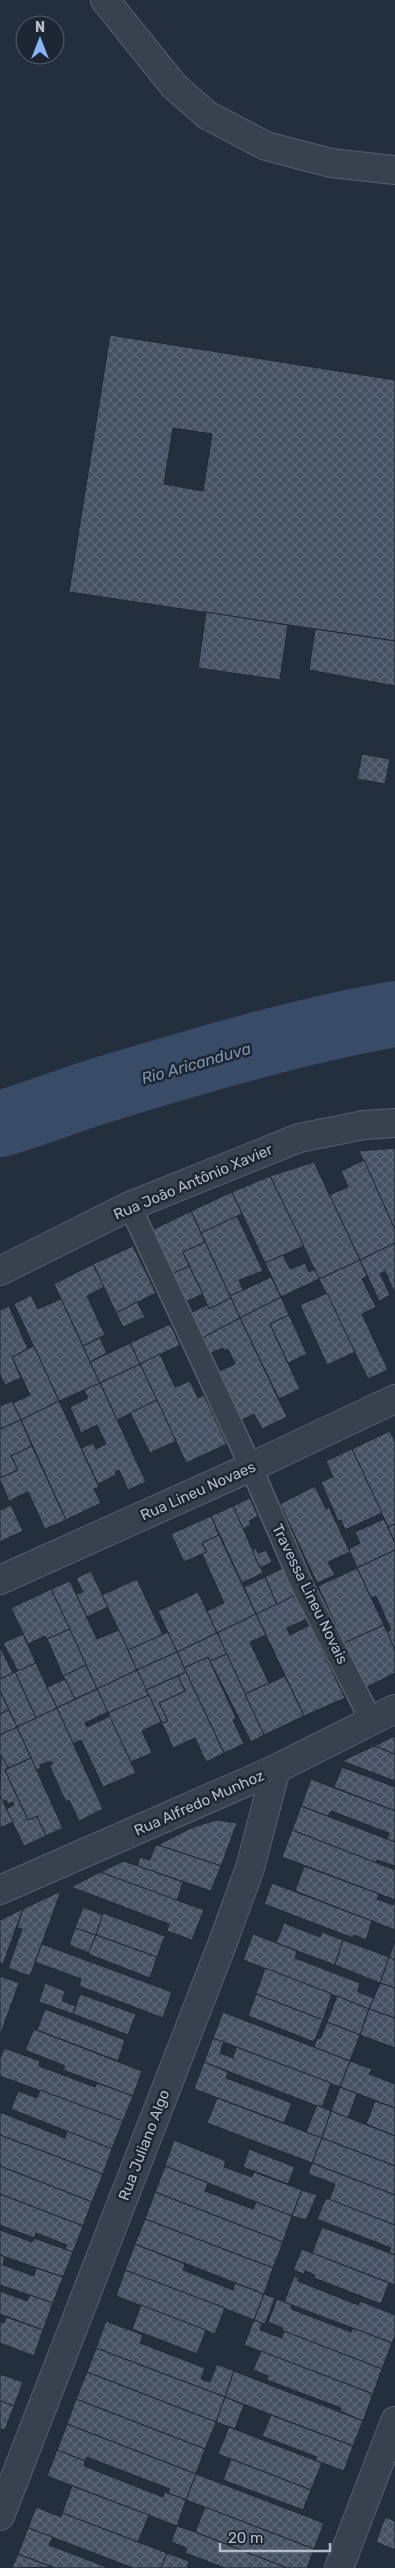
<svg xmlns="http://www.w3.org/2000/svg" width="395" height="2568" viewBox="0 0 395 2568" font-family="Rubik,sans-serif">
  <style>
    .lines { fill: none; stroke-linecap: round; stroke-linejoin: round }
    .river { stroke: #394c67; stroke-width: 66 }
    .building { fill: url(#building-cross-hatch); stroke: #1f2835; fill-rule: evenodd }
    .lane-casing { stroke: #565f6c; stroke-width: 24 }
    .street-casing { stroke: #565f6c; stroke-width: 30 }
    .lane { stroke: #38414e; stroke-width: 21 }
    .street { stroke: #38414e; stroke-width: 28 }
    .labels { text-anchor: middle; stroke-width: 5; stroke-linejoin: round; paint-order: stroke }
    .street-label { font-size: 15px; fill: #b4bcc9; stroke: #1d2633 }
    .water-label { font-size: 16px; font-style: italic; fill: #7c92b1; stroke: #1d2633 }
  </style>
  <defs>
    <pattern id="building-cross-hatch" width="8" height="8" patternUnits="userSpaceOnUse" patternTransform="scale(1.25)"><rect width="8" height="8" fill="#455162"/><path d="M0 0l8 8M0 8l8-8" fill="none" stroke="#5d6877"/></pattern>
  </defs>
  <rect width="100%" height="100%" fill="#242f3e"/>
  <g class="lines">
    <path class="river" d="M0,1124C38,1113 74,1098 112,1087C205,1059 299,1031 395,1014"/>
  </g>
  <g class="building">
    <path d="M110,335L395,380V641L69,592ZM173,428L212,434L203,491L164,484Z"/>
    <path d="M206,612L288,625L280,680L198,668Z"/>
    <path d="M315,629L395,641V686L309,670Z"/>
    <path d="M362,754L390,759L385,784L357,779Z"/>
    <path d="M395,1148V1230L359,1151Z"/>
    <path d="M364,1160L395,1230V1243L360,1260L329,1195L348,1187L341,1171Z"/>
    <path d="M314,1162L360,1260L319,1279L270,1176Z"/>
    <path d="M270,1176L304,1246L265,1263L232,1192Z"/>
    <path d="M232,1192L242,1214L201,1233L191,1211Z"/>
    <path d="M191,1211L205,1242L183,1252L189,1266L172,1274L152,1230Z"/>
    <path d="M237,1216L263,1271L239,1280L243,1290L230,1296L201,1233Z"/>
    <path d="M205,1242L231,1298L209,1309L183,1252Z"/>
    <path d="M395,1243V1294L385,1271L380,1274L390,1295L379,1301L360,1260Z"/>
    <path d="M133,1246L156,1293L116,1313L93,1264Z"/>
    <path d="M283,1255L290,1269L305,1263L309,1272L315,1269L319,1279L281,1297L265,1263Z"/>
    <path d="M360,1260L367,1276L362,1279L376,1307L362,1314L388,1370L368,1379L319,1279Z"/>
    <path d="M93,1264L104,1287L87,1296L105,1335L83,1346L54,1284Z"/>
    <path d="M189,1266L203,1294L185,1302L172,1274Z"/>
    <path d="M271,1277L281,1297L240,1318L230,1296Z"/>
    <path d="M327,1293L355,1352L327,1365L300,1305Z"/>
    <path d="M31,1295L38,1309L61,1299L100,1383L59,1401L14,1304Z"/>
    <path d="M281,1297L289,1315L270,1324L300,1389L279,1399L240,1318Z"/>
    <path d="M231,1298L240,1318L202,1338L190,1313L207,1305L209,1309Z"/>
    <path d="M137,1302L145,1317L123,1327L116,1313Z"/>
    <path d="M9,1306L28,1349L12,1357L21,1378L5,1385L0,1375V1310Z"/>
    <path d="M289,1315L307,1354L288,1363L270,1324Z"/>
    <path d="M240,1318L287,1417L262,1429L254,1414L240,1421L217,1372L235,1364L228,1349L224,1351L223,1348L209,1354L202,1338Z"/>
    <path d="M170,1324L180,1345L140,1364L130,1343Z"/>
    <path d="M100,1338L107,1353L90,1362L83,1346Z"/>
    <path d="M130,1343L140,1364L100,1383L90,1362Z"/>
    <path d="M34,1346L59,1401L21,1420L13,1403L30,1395L12,1357Z"/>
    <path d="M160,1354L175,1387L190,1381L198,1398L204,1395L227,1444L186,1463L140,1364Z"/>
    <path d="M140,1364L157,1400L117,1420L100,1383Z"/>
    <path d="M100,1383L146,1482L128,1490L119,1470L115,1472L116,1475L98,1484L81,1448L93,1443L96,1449L106,1444L97,1425L81,1433L70,1407L88,1398L84,1390Z"/>
    <path d="M157,1400L176,1441L150,1453L130,1413Z"/>
    <path d="M12,1401L21,1420L0,1429V1406Z"/>
    <path d="M59,1401L99,1487L94,1489L101,1503L66,1520L21,1420Z"/>
    <path d="M21,1420L32,1446L11,1456L18,1470L0,1478V1429Z"/>
    <path d="M390,1431L395,1441V1524L388,1527L352,1449Z"/>
    <path d="M32,1446L66,1520L45,1529L28,1492L9,1501L0,1480V1478L18,1470L11,1456Z"/>
    <path d="M352,1449L382,1513L345,1530L341,1520L338,1521L321,1482L333,1477L326,1461Z"/>
    <path d="M315,1486L326,1509L329,1507L350,1552L328,1562L335,1575L317,1583L280,1504Z"/>
    <path d="M250,1498L258,1516L249,1521L251,1525L243,1529L233,1506Z"/>
    <path d="M11,1505L23,1531L0,1542V1510Z"/>
    <path d="M233,1506L263,1573L242,1583L211,1516Z"/>
    <path d="M211,1516L219,1535L202,1543L207,1552L184,1562L171,1534Z"/>
    <path d="M384,1519L395,1543V1550L357,1568L349,1549L360,1543L355,1532Z"/>
    <path d="M395,1524V1543L388,1527Z"/>
    <path d="M219,1535L256,1614L217,1633L207,1611L224,1603L202,1554L207,1552L202,1543Z"/>
    <path d="M256,1548L258,1553L266,1550L272,1562L260,1568L252,1550Z"/>
    <path d="M395,1550V1650L386,1632L391,1630L376,1596L371,1598L357,1568Z"/>
    <path d="M283,1568L296,1595L277,1605L265,1577Z"/>
    <path d="M357,1568L384,1625L344,1643L318,1586Z"/>
    <path d="M91,1571L108,1607L87,1617L76,1594L83,1592L76,1578Z"/>
    <path d="M265,1577L277,1605L256,1614L244,1587Z"/>
    <path d="M137,1579L163,1635L128,1650L102,1595Z"/>
    <path d="M70,1581L97,1639L119,1630L137,1670L97,1689L51,1589Z"/>
    <path d="M51,1589L70,1629L47,1639L45,1636L28,1644L11,1608Z"/>
    <path d="M198,1592L217,1633L177,1652L158,1611Z"/>
    <path d="M296,1595L307,1619L287,1628L290,1635L310,1625L345,1698L304,1716L256,1614Z"/>
    <path d="M256,1614L266,1635L250,1642L269,1683L245,1694L217,1633Z"/>
    <path d="M384,1625L395,1650V1673L365,1688L344,1643Z"/>
    <path d="M70,1629L86,1665L63,1676L47,1639Z"/>
    <path d="M168,1632L177,1652L137,1670L128,1650Z"/>
    <path d="M217,1633L227,1654L210,1661L208,1657L184,1668L177,1652Z"/>
    <path d="M23,1634L36,1663L18,1671L3,1643Z"/>
    <path d="M0,1647L13,1673L0,1679Z"/>
    <path d="M177,1652L186,1672L146,1690L137,1670Z"/>
    <path d="M227,1654L264,1735L251,1742L210,1661Z"/>
    <path d="M208,1657L236,1718L233,1720L244,1744L224,1753L184,1668Z"/>
    <path d="M36,1663L57,1708L36,1718L15,1672Z"/>
    <path d="M86,1665L97,1689L75,1699L63,1676Z"/>
    <path d="M137,1670L149,1695L108,1713L97,1689Z"/>
    <path d="M15,1672L36,1718L17,1727L0,1691V1679Z"/>
    <path d="M186,1672L224,1753L206,1762L195,1738L173,1748L162,1723L168,1721L159,1703L185,1691L178,1676Z"/>
    <path d="M178,1676L185,1691L159,1703L168,1721L162,1723L146,1690Z"/>
    <path d="M285,1676L304,1716L264,1735L245,1694Z"/>
    <path d="M65,1679L75,1699L57,1708L47,1687Z"/>
    <path d="M97,1689L108,1712L85,1723L87,1727L110,1716L136,1773L103,1787L81,1740L73,1744L57,1708Z"/>
    <path d="M0,1691L9,1710L0,1714Z"/>
    <path d="M149,1695L161,1722L142,1731L152,1753L131,1762L108,1713Z"/>
    <path d="M57,1708L103,1809L79,1821L69,1800L66,1802L49,1765L53,1764L51,1761L40,1765L41,1768L36,1770L17,1727Z"/>
    <path d="M9,1710L17,1727L0,1735V1714Z"/>
    <path d="M17,1727L31,1758L8,1768L0,1756V1735Z"/>
    <path d="M395,1736V1754L374,1746Z"/>
    <path d="M374,1746L395,1754V1781L342,1761Z"/>
    <path d="M1,1755L8,1768L5,1770L28,1820L37,1816L46,1836L24,1846L6,1809L14,1805L13,1802L8,1804L6,1800L3,1802L0,1796Z"/>
    <path d="M31,1758L63,1828L46,1836L37,1816L28,1820L5,1770Z"/>
    <path d="M342,1767L395,1787V1811L334,1787Z"/>
    <path d="M311,1779L395,1811V1842L387,1839L389,1833L331,1811L328,1816L301,1806Z"/>
    <path d="M0,1796L13,1822L0,1828Z"/>
    <path d="M301,1806L395,1842V1866L377,1860L376,1863L292,1830Z"/>
    <path d="M216,1820L237,1823L221,1866L158,1845L191,1828Z"/>
    <path d="M292,1830L395,1870V1900L282,1857Z"/>
    <path d="M158,1845L221,1866L211,1891L137,1866L140,1857L150,1860L155,1846Z"/>
    <path d="M124,1861L183,1882L177,1901L100,1872Z"/>
    <path d="M304,1866L379,1894L377,1899L393,1905L395,1900V1930L295,1891Z"/>
    <path d="M100,1872L204,1910L192,1940L167,1931L169,1924L71,1887Z"/>
    <path d="M272,1883L372,1921L366,1940L354,1935L353,1938L264,1904Z"/>
    <path d="M61,1891L30,1976L8,1968L22,1929L17,1928L23,1909Z"/>
    <path d="M83,1907L103,1915L96,1935L75,1928Z"/>
    <path d="M23,1909L3,1964L0,1963V1920Z"/>
    <path d="M103,1913L165,1936L157,1957L96,1935Z"/>
    <path d="M284,1923L320,1937L322,1932L343,1940L335,1965L276,1943Z"/>
    <path d="M75,1928L96,1935L89,1953L69,1945Z"/>
    <path d="M253,1934L297,1951L295,1958L360,1983L358,1992L374,1998L369,2009L243,1960Z"/>
    <path d="M96,1935L157,1957L150,1978L88,1954Z"/>
    <path d="M343,1940L389,1957L380,1983L335,1965Z"/>
    <path d="M395,1941V1960L389,1957Z"/>
    <path d="M42,1944L172,1992L163,2018L79,1986L81,1979L35,1962Z"/>
    <path d="M389,1957L395,1960V1988L380,1983Z"/>
    <path d="M265,1968L332,1994L323,2020L256,1994Z"/>
    <path d="M0,1976L19,1983L0,2036Z"/>
    <path d="M45,1983L65,1991L62,2001L76,2006L73,2014L39,2002Z"/>
    <path d="M380,1983L395,1988V2018L369,2009Z"/>
    <path d="M80,1994L136,2014L128,2035L73,2014Z"/>
    <path d="M256,1994L323,2020L314,2042L248,2016Z"/>
    <path d="M337,1996L369,2009L360,2035L327,2022Z"/>
    <path d="M45,2009L125,2040L118,2061L37,2030Z"/>
    <path d="M369,2009L395,2018V2048L360,2035Z"/>
    <path d="M223,2012L350,2061L340,2087L213,2038Z"/>
    <path d="M327,2022L360,2035L350,2061L314,2047L317,2038L320,2039Z"/>
    <path d="M34,2029L142,2071L133,2096L63,2070L65,2066L25,2050Z"/>
    <path d="M213,2038L224,2042L220,2053L233,2058L236,2047L331,2083L322,2108L204,2062Z"/>
    <path d="M4,2048L40,2061L39,2066L95,2087L97,2083L133,2096L123,2121L0,2076V2059Z"/>
    <path d="M350,2061L372,2069L369,2074L395,2084V2108L340,2087Z"/>
    <path d="M204,2062L228,2072L226,2078L292,2103L284,2123L194,2089Z"/>
    <path d="M340,2087L357,2094L348,2118L331,2111Z"/>
    <path d="M40,2090L123,2121L112,2149L11,2109L18,2091L37,2098Z"/>
    <path d="M217,2098L322,2138L312,2163L207,2123Z"/>
    <path d="M375,2101L395,2108V2136L366,2124Z"/>
    <path d="M317,2105L331,2111L322,2138L306,2132Z"/>
    <path d="M331,2111L395,2136V2166L322,2138Z"/>
    <path d="M0,2112L65,2138L67,2131L112,2149L103,2174L0,2135Z"/>
    <path d="M0,2135L103,2174L92,2202L0,2166Z"/>
    <path d="M322,2138L395,2166V2195L312,2163Z"/>
    <path d="M174,2140L226,2161L224,2167L252,2177L254,2172L302,2190L292,2216L165,2166Z"/>
    <path d="M249,2149L295,2167L288,2184L243,2167Z"/>
    <path d="M312,2163L395,2195V2225L329,2200L335,2184L308,2174Z"/>
    <path d="M0,2166L92,2202L83,2226L0,2194Z"/>
    <path d="M165,2166L208,2183L205,2191L253,2209L256,2202L292,2216L283,2242L155,2192Z"/>
    <path d="M302,2190L317,2195L306,2220L292,2216Z"/>
    <path d="M155,2192L283,2242L273,2268L145,2219Z"/>
    <path d="M0,2194L83,2226L73,2252L65,2249L67,2245L36,2233L34,2238L0,2225Z"/>
    <path d="M326,2198L395,2225V2255L389,2252L391,2248L317,2219Z"/>
    <path d="M145,2219L273,2268L264,2294L135,2244Z"/>
    <path d="M322,2227L395,2255V2285L312,2253Z"/>
    <path d="M0,2230L32,2242L34,2238L73,2252L63,2277L0,2255Z"/>
    <path d="M135,2244L185,2264L183,2270L233,2290L235,2283L264,2294L254,2320L125,2270Z"/>
    <path d="M302,2249L389,2283L381,2304L314,2278L315,2275L305,2271L304,2274L293,2270Z"/>
    <path d="M0,2255L5,2257L3,2265L34,2276L36,2268L63,2277L53,2303L0,2285Z"/>
    <path d="M125,2270L225,2308L215,2334L116,2296Z"/>
    <path d="M294,2276L299,2278L298,2281L358,2305L360,2301L395,2315V2336L392,2343L284,2302Z"/>
    <path d="M0,2291L27,2301L30,2295L53,2303L43,2330L0,2314Z"/>
    <path d="M264,2294L275,2298L265,2324L254,2320Z"/>
    <path d="M277,2299L292,2305L291,2309L351,2332L353,2328L392,2343L382,2369L282,2331L283,2328L268,2322Z"/>
    <path d="M141,2305L206,2330L197,2354L132,2329Z"/>
    <path d="M6,2317L43,2330L34,2356L0,2343V2322L4,2323Z"/>
    <path d="M254,2320L262,2323L260,2330L282,2338L284,2331L382,2369L373,2394L244,2345Z"/>
    <path d="M106,2321L143,2335L140,2343L205,2368L201,2379L210,2382L217,2364L234,2371L225,2397L96,2348Z"/>
    <path d="M96,2348L225,2397L216,2422L87,2372Z"/>
    <path d="M261,2351L373,2394L363,2421L340,2411L341,2408L267,2380L268,2376L253,2370Z"/>
    <path d="M234,2371L363,2421L353,2446L225,2397Z"/>
    <path d="M87,2372L216,2422L205,2449L76,2399Z"/>
    <path d="M0,2374L23,2382L14,2406L0,2401Z"/>
    <path d="M225,2397L244,2405L235,2429L216,2422Z"/>
    <path d="M76,2399L205,2449L196,2474L67,2424Z"/>
    <path d="M0,2401L14,2406L5,2430L0,2429Z"/>
    <path d="M271,2415L353,2446L344,2471L315,2460L317,2457L262,2436Z"/>
    <path d="M67,2424L196,2474L186,2500L168,2493L170,2489L87,2457L85,2461L57,2450Z"/>
    <path d="M229,2427L322,2463L311,2490L218,2454Z"/>
    <path d="M57,2450L85,2461L84,2466L163,2497L165,2492L186,2500L177,2526L47,2476Z"/>
    <path d="M231,2459L311,2490L303,2510L223,2480Z"/>
    <path d="M196,2474L324,2523L314,2549L186,2500Z"/>
    <path d="M72,2486L149,2515L138,2542L62,2513Z"/>
    <path d="M36,2507L61,2517L62,2513L167,2553L161,2568H133L28,2528Z"/>
    <path d="M205,2507L314,2549L307,2568H287L195,2532Z"/>
    <path d="M385,2517L395,2521V2550L376,2542Z"/>
    <path d="M177,2526L195,2532L287,2568H225L185,2553L187,2548L171,2542Z"/>
    <path d="M28,2528L53,2537L49,2545L109,2568H55L18,2554Z"/>
    <path d="M167,2553L189,2561L187,2567L190,2568H161Z"/>
    <path d="M18,2554L52,2567L12,2568Z"/>
  </g>
  <g class="lines">
    <defs>
      <path id="lane" d="M130,1206L251,1467L302,1585L371,1720"/>
      <g id="street">
        <path d="M105,0L174,86L207,115L266,146L331,163L395,170"/>
        <path d="M0,1271L130,1206L299,1138L364,1125L395,1123"/>
        <path d="M0,1580L251,1467L395,1399"/>
        <path d="M0,1890L276,1769L395,1709"/>
        <path d="M0,2516L223,1942L250,1868L276,1769"/>
        <path d="M339,2568L395,2421"/>
      </g>
    </defs>
    <use href="#lane" class="lane-casing"/>
    <use href="#street" class="street-casing"/>
    <use href="#lane" class="lane"/>
    <use href="#street" class="street"/>
  </g>
  <g class="labels">
    <g class="street-label">
      <text transform="translate(193 1182) rotate(-23)" y="5">Rua João Antônio Xavier</text>
      <text transform="translate(198 1491) rotate(-24)" y="5">Rua Lineu Novaes</text>
      <text transform="translate(310 1594) rotate(64)" y="5">Travessa Lineu Novais</text>
      <text transform="translate(199 1803) rotate(-24)" y="5">Rua Alfredo Munhoz</text>
      <text transform="translate(144 2145) rotate(-69)" y="5">Rua Juliano Algo</text>
    </g>
    <g class="water-label">
      <text transform="translate(196 1063) rotate(-16)" y="6">Rio Aricanduva</text>
    </g>
  </g>
  <g transform="translate(40 40)"><circle r="24" fill="#1d2633" stroke="#59626f"/>
  <path d="M0-4L9 19L0 12L-9 19Z" fill="#8ab4f8"/>
  <text y="-8" font-size="14" font-weight="bold" text-anchor="middle" fill="#b4bcc9">N</text>
  </g>
  <path d="M220 2543v8h110v-8" fill="none" stroke="#b4bcc9" stroke-width="2.5"/>
  <text x="228" y="2543" font-size="15" fill="#b4bcc9" stroke="#1d2633" stroke-width="4" paint-order="stroke">20 m</text>
</svg>
